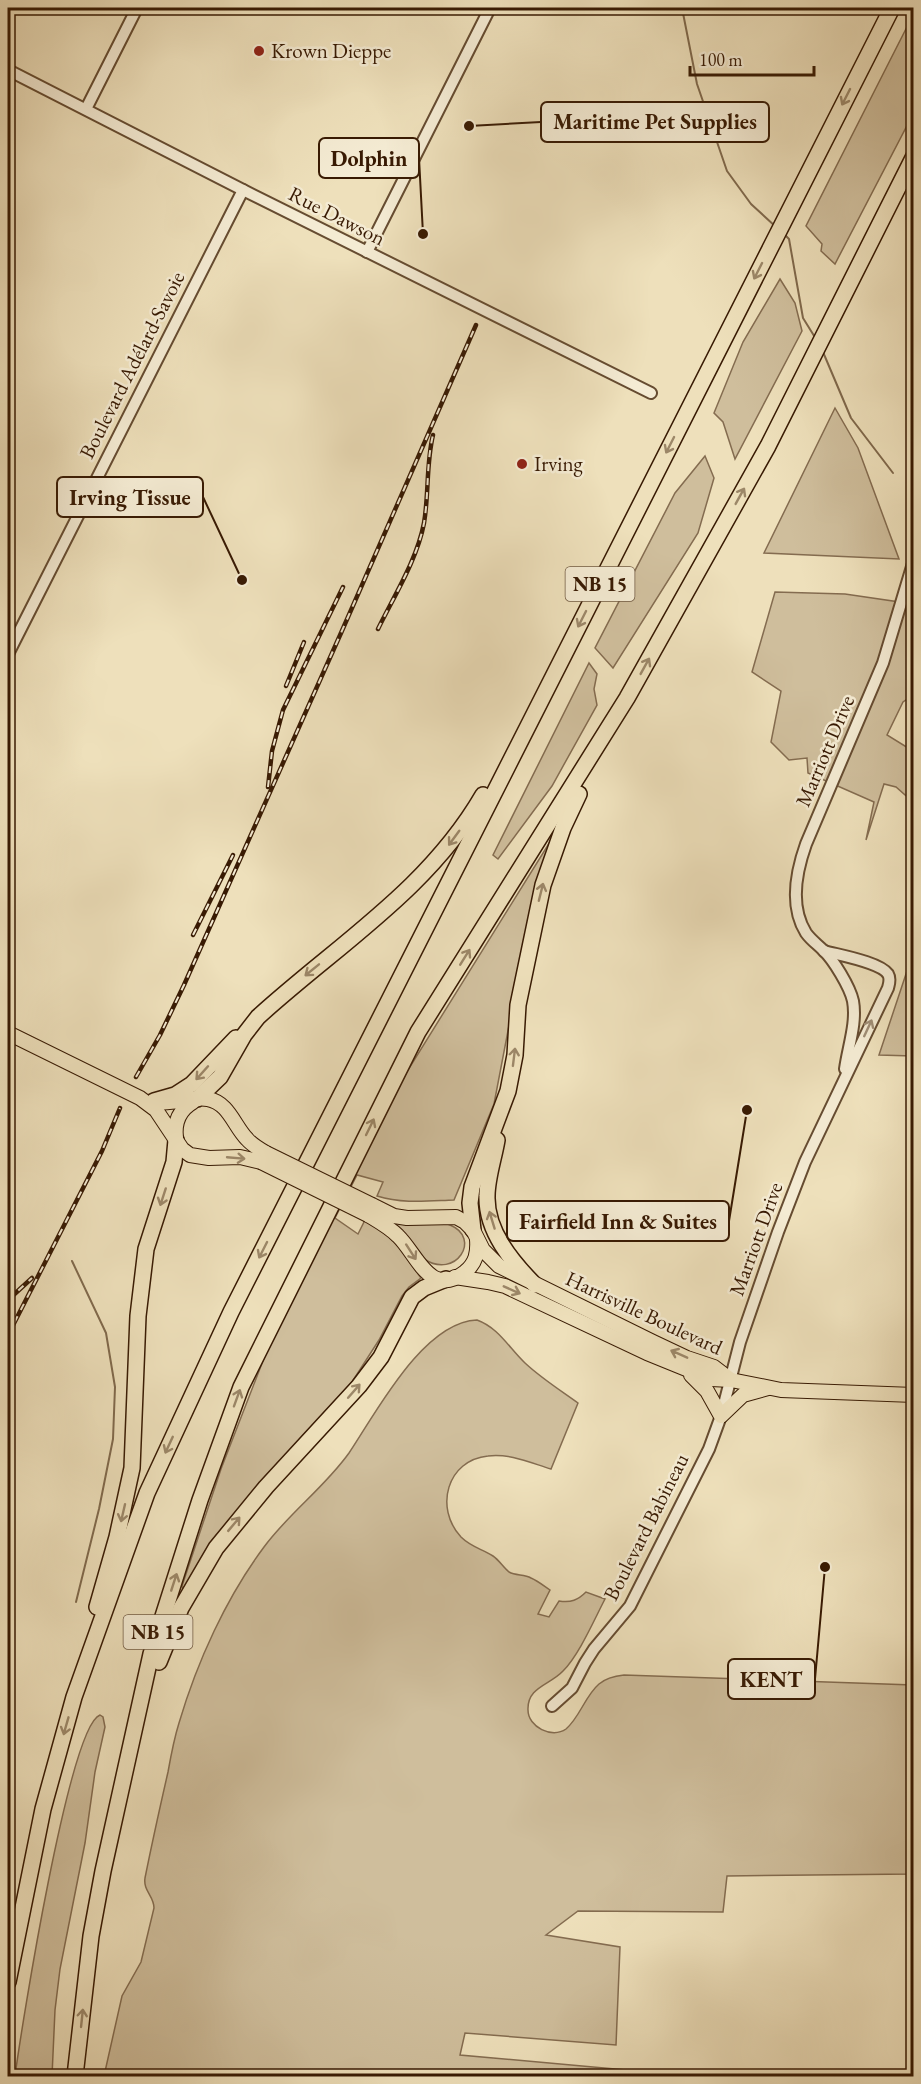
<svg xmlns="http://www.w3.org/2000/svg" width="921" height="2084" viewBox="0 0 921 2084" font-family="'EB Garamond',serif">
  <style>
    .green { fill: #cfbe9c; stroke: #846c50; stroke-width: 1.5 }
    .lines { fill: none; stroke-linecap: round; stroke-linejoin: round }
    .stream { stroke: #80694c; stroke-width: 2 }
    .minor-casing { stroke: #664c31; stroke-width: 14 }
    .major-casing { stroke: #381a03; stroke-width: 16 }
    .highway-casing { stroke: #381a03; stroke-width: 18 }
    .minor { stroke: #f4ebd3; stroke-width: 10 }
    .major { stroke: #eee0bb; stroke-width: 14 }
    .highway { stroke: #eee0bb; stroke-width: 15 }
    .rail-casing { stroke: #381a03; stroke-width: 4.5 }
    .rail { stroke: #f4ebd3; stroke-width: 2; stroke-dasharray: 7; stroke-linecap: butt }
    .major-bridge-casing { stroke: #381a03; stroke-width: 16; stroke-linecap: butt }
    .major-bridge { stroke: #eee0bb; stroke-width: 14 }
    .oneway { stroke: #9c8768 }
    .oneway2 { stroke: #9f8d75 }
    .poi-dot { fill: #8f2418; stroke: #f4ebd3; stroke-width: 2 }
    .labels { text-anchor: middle; stroke-width: 5; stroke-linejoin: round; paint-order: stroke }
    .shield { fill: #f4ebd3; stroke: #705941; stroke-width: 1.5 }
    .shield-label { font-size: 20px; font-weight: bold; fill: #381a03 }
    .poi-label { font-size: 21px; fill: #381a03; stroke: #f4ebd3; text-anchor: start }
    .street-label { font-size: 21px; fill: #381a03; stroke: #f4ebd3 }
    .leader { fill: none; stroke: #381a03; stroke-width: 2 }
    .callout-dot { fill: #381a03; stroke: #f4ebd3; stroke-width: 2 }
    .callout { fill: #f4ebd3; stroke: #381a03; stroke-width: 2 }
    .callout-label { font-size: 22px; text-anchor: middle; font-weight: bold; fill: #381a03 }
  </style>
  <rect width="100%" height="100%" fill="#eee0bb"/>
  <filter id="stains"><feTurbulence type="fractalNoise" baseFrequency=".00333" numOctaves="4"/><feColorMatrix values="0 0 0 0 .2 0 0 0 0 .09 0 0 0 0 .02 0 0 0 .5 -.17"/></filter>
  <radialGradient id="worn" r=".72"><stop offset=".6" stop-color="#630" stop-opacity="0"/><stop offset="1" stop-color="#630" stop-opacity=".3"/></radialGradient>
  <g class="green">
    <path d="M913,15V114L835,264L821,251L822,244L806,226Z"/>
    <path d="M780,279L795,303L802,331L735,459L723,422L714,413L743,342Z"/>
    <path d="M835,408L858,448L899,559L764,553Z"/>
    <path d="M705,456L714,478L698,533L613,668L595,648L675,493Z"/>
    <path d="M775,592L845,594L913,604V695L903,702L887,735L913,751V833L907,842L913,802L896,787L884,784L866,840L874,802L808,773L807,758L789,760L771,742L781,691L752,672Z"/>
    <path d="M589,663L597,674L594,689L597,705L552,786L498,859L493,855Z"/>
    <path d="M553,837L511,1015L494,1104L454,1200C427,1201 403,1204 377,1196L383,1182L357,1175L335,1218L358,1234L365,1220C372,1224 380,1227 386,1232C398,1243 411,1265 421,1278L409,1287L402,1296L379,1340L343,1396L183,1590L182,1586L221,1469L266,1353L403,1078Z"/>
    <path d="M913,953V1056L879,1055Z"/>
    <path d="M395,1220C408,1221 439,1220 450,1225C482,1238 456,1280 424,1259C412,1250 403,1235 393,1223Z"/>
    <path d="M477,1320C499,1328 509,1348 525,1363C541,1378 560,1390 578,1403L551,1469C531,1463 509,1453 488,1456C447,1460 434,1508 461,1537C471,1547 482,1549 493,1556C499,1560 503,1567 509,1572C516,1576 524,1574 531,1578C538,1581 544,1586 550,1590L538,1614L549,1617L559,1601C571,1603 578,1600 586,1592L605,1599C594,1620 579,1655 563,1671C550,1685 527,1687 528,1710C528,1727 552,1739 566,1729C580,1717 585,1696 599,1684C606,1678 615,1676 624,1675L913,1685V1874L727,1876L723,1912L578,1911L546,1935L620,1947L616,2045L465,2033L460,2055L670,2074L673,2076H104L122,1996L141,1962L154,1908C154,1896 143,1891 145,1878C152,1843 160,1807 168,1772C171,1755 174,1739 179,1723C197,1662 226,1598 264,1547C289,1513 324,1488 349,1453C376,1413 423,1322 477,1320Z"/>
    <path d="M100,1715L103,1717L105,1727L95,1772L85,1843L60,1969L55,2010L52,2076H15C21,2031 69,1726 100,1715Z"/>
  </g>
  <g class="lines">
    <g class="stream">
      <path d="M682,8L697,84L727,171L751,204L776,227"/>
      <path d="M785,235L789,239L803,318L816,339"/>
      <path d="M823,352L851,418L893,473"/>
      <path d="M8,1256L11,1258"/>
      <path d="M72,1261L106,1333L115,1387L113,1439L99,1509L76,1602"/>
    </g>
    <defs>
      <g id="minor">
        <path d="M8,70L243,190L651,393"/>
        <path d="M86,109L137,8"/>
        <path d="M367,252L490,8"/>
        <path d="M8,654L243,190"/>
        <path d="M845,1069C848,1047 857,1023 853,1001C850,987 833,959 823,950C817,944 811,940 806,933C789,906 796,872 806,844L883,663L914,560"/>
        <path d="M552,1706L572,1688L585,1663L594,1649L630,1606L709,1449L721,1416L740,1342L778,1232L805,1162L888,988C889,984 891,979 888,974C880,962 838,955 824,951"/>
      </g>
      <g id="major">
        <path d="M8,1033L140,1098L156,1110L182,1149L190,1155L209,1158L240,1157L261,1162"/>
        <path d="M156,1102C174,1105 191,1096 208,1099C229,1103 234,1126 247,1139C252,1145 259,1149 266,1153"/>
        <path d="M176,1138C174,1122 179,1110 193,1102"/>
        <path d="M372,1205L394,1216L407,1218L456,1217L465,1222L473,1230L483,1250L499,1266L653,1342L687,1358L714,1367L731,1380"/>
        <path d="M368,1215C378,1221 389,1227 398,1236C417,1254 430,1299 465,1272C476,1263 478,1253 477,1239"/>
        <path d="M455,1277L488,1282L505,1286L647,1353L711,1379L731,1380L781,1390L914,1395"/>
        <path d="M691,1375L707,1391L721,1416L743,1395L768,1388"/>
      </g>
      <g id="highway">
        <path d="M197,1099L220,1077L244,1035L258,1017C337,945 428,890 483,795"/>
        <path d="M154,1101L175,1095L192,1084L236,1038"/>
        <path d="M497,1140C494,1158 487,1178 487,1196C486,1231 512,1262 535,1285"/>
        <path d="M473,1230L470,1203L472,1187L508,1091L515,1055L518,1005L543,885L563,828L579,794"/>
        <path d="M97,1607L117,1537L132,1468L138,1316L146,1249L174,1162L176,1140"/>
        <path d="M159,1662L181,1608L216,1548L266,1487L359,1386L381,1357L412,1297L424,1288L446,1279"/>
        <path d="M8,1982L43,1809L74,1697L147,1493L231,1312L892,8"/>
        <path d="M75,2076L91,1936L103,1871L151,1654L200,1500L241,1387L418,1032L627,698L768,446L914,156"/>
      </g>
    </defs>
    <use href="#minor" class="minor-casing"/>
    <use href="#major" class="major-casing"/>
    <use href="#highway" class="highway-casing"/>
    <use href="#minor" class="minor"/>
    <use href="#major" class="major"/>
    <use href="#highway" class="highway"/>
    <defs>
      <g id="rail">
        <path d="M378,629C394,596 417,560 424,523C429,494 426,464 433,435"/>
        <path d="M286,686L304,642"/>
        <path d="M268,787L272,751L283,710L343,587"/>
        <path d="M193,935L233,855"/>
        <path d="M136,1077L160,1035L184,985L341,633L476,325"/>
        <path d="M8,1300L32,1278"/>
        <path d="M8,1335L102,1151L120,1108"/>
      </g>
    </defs>
    <use href="#rail" class="rail-casing"/>
    <use href="#rail" class="rail"/>
    <defs>
      <g id="major-bridge">
        <path d="M266,1153L372,1205"/>
        <path d="M261,1162L368,1215"/>
      </g>
    </defs>
    <use href="#major-bridge" class="major-bridge-casing"/>
    <use href="#major-bridge" class="major-bridge"/>
  </g>
  <defs><path id="oneway-shaft" d="M-6 0H5M1.5-3L5.5 0L1.5 3" fill="none" stroke-width="1.6" stroke-linecap="round" stroke-linejoin="round" transform="scale(1.5)"/></defs>
  <g class="oneway">
    <use href="#oneway-shaft" transform="translate(846 97) rotate(117)"/>
    <use href="#oneway-shaft" transform="translate(758 271) rotate(117)"/>
    <use href="#oneway-shaft" transform="translate(670 445) rotate(117)"/>
    <use href="#oneway-shaft" transform="translate(740 496) rotate(-61)"/>
    <use href="#oneway-shaft" transform="translate(582 619) rotate(117)"/>
    <use href="#oneway-shaft" transform="translate(645 666) rotate(-61)"/>
    <use href="#oneway-shaft" transform="translate(454 838) rotate(126)"/>
    <use href="#oneway-shaft" transform="translate(541 892) rotate(-76)"/>
    <use href="#oneway-shaft" transform="translate(465 957) rotate(-58)"/>
    <use href="#oneway-shaft" transform="translate(312 970) rotate(141)"/>
    <use href="#oneway-shaft" transform="translate(514 1057) rotate(-83)"/>
    <use href="#oneway-shaft" transform="translate(202 1073) rotate(132)"/>
    <use href="#oneway-shaft" transform="translate(370 1127) rotate(-64)"/>
    <use href="#oneway-shaft" transform="translate(236 1158) rotate(5)"/>
    <use href="#oneway-shaft" transform="translate(163 1197) rotate(108)"/>
    <use href="#oneway-shaft" transform="translate(492 1220) rotate(-107)"/>
    <use href="#oneway-shaft" transform="translate(263 1250) rotate(117)"/>
    <use href="#oneway-shaft" transform="translate(411 1252) rotate(57)"/>
    <use href="#oneway-shaft" transform="translate(512 1290) rotate(24)"/>
    <use href="#oneway-shaft" transform="translate(679 1354) rotate(-156)"/>
    <use href="#oneway-shaft" transform="translate(354 1391) rotate(-49)"/>
    <use href="#oneway-shaft" transform="translate(237 1398) rotate(-70)"/>
    <use href="#oneway-shaft" transform="translate(169 1445) rotate(115)"/>
    <use href="#oneway-shaft" transform="translate(123 1513) rotate(103)"/>
    <use href="#oneway-shaft" transform="translate(234 1524) rotate(-50)"/>
    <use href="#oneway-shaft" transform="translate(174 1582) rotate(-72)"/>
    <use href="#oneway-shaft" transform="translate(66 1726) rotate(106)"/>
    <use href="#oneway-shaft" transform="translate(82 2018) rotate(-84)"/>
  </g>
  <use class="oneway2" href="#oneway-shaft" transform="translate(868 1028) rotate(-65)"/>
  <g class="poi-dot">
    <circle cx="259" cy="51" r="6"/>
    <circle cx="522" cy="464" r="6"/>
  </g>
  <g class="labels">
    <g class="shield">
      <rect x="565.5" y="567" width="69" height="34" rx="4.5"/>
      <rect x="123.5" y="1615" width="69" height="34" rx="4.5"/>
    </g>
    <g class="shield-label">
      <text x="600" y="591">NB 15</text>
      <text x="158" y="1639">NB 15</text>
    </g>
    <g class="poi-label">
      <text x="271" y="58">Krown Dieppe</text>
      <text x="534" y="471">Irving</text>
    </g>
    <g class="street-label">
      <text transform="translate(337 216) rotate(27)" y="7">Rue Dawson</text>
      <text transform="translate(132 365) rotate(-63)" y="7">Boulevard Adélard-Savoie</text>
      <text transform="translate(825 751) rotate(-67)" y="7">Marriott Drive</text>
      <text transform="translate(756 1239) rotate(-70)" y="7">Marriott Drive</text>
      <text transform="translate(644 1313) rotate(25)" y="7">Harrisville Boulevard</text>
      <text transform="translate(646 1527) rotate(-63)" y="7">Boulevard Babineau</text>
    </g>
  </g>
  <path class="leader" d="M469 126L541 122M423 234L419 158M242 580L203 497M747 1110L729 1221M825 1567L815 1679"/>
  <g class="callout-dot">
    <circle cx="469" cy="126" r="6"/>
    <circle cx="423" cy="234" r="6"/>
    <circle cx="242" cy="580" r="6"/>
    <circle cx="747" cy="1110" r="6"/>
    <circle cx="825" cy="1567" r="6"/>
  </g>
  <g class="callout">
    <rect x="541" y="102" width="228" height="40" rx="6"/>
    <rect x="319" y="138" width="100" height="40" rx="6"/>
    <rect x="57" y="477" width="146" height="40" rx="6"/>
    <rect x="507" y="1201" width="222" height="40" rx="6"/>
    <rect x="728" y="1659" width="87" height="40" rx="6"/>
  </g>
  <g class="callout-label">
    <text x="655" y="129">Maritime Pet Supplies</text>
    <text x="369" y="166">Dolphin</text>
    <text x="130" y="505">Irving Tissue</text>
    <text x="618" y="1229">Fairfield Inn &amp; Suites</text>
    <text x="771" y="1687">KENT</text>
  </g>
  <rect width="921" height="2084" fill="none" stroke="#eee0bb" stroke-width="30"/>
  <rect x="9" y="9" width="903" height="2066" fill="none" stroke="#381a03" stroke-width="3"/>
  <rect x="15" y="15" width="891" height="2054" fill="none" stroke="#381a03" stroke-width="1.5"/>
  <path d="M690 66v9h124v-9" fill="none" stroke="#381a03" stroke-width="3"/>
  <text x="699" y="66" font-size="18" fill="#381a03" stroke="#f4ebd3" stroke-width="4.5" paint-order="stroke">100 m</text>
  <rect width="100%" height="100%" filter="url(#stains)"/>
  <rect width="100%" height="100%" fill="url(#worn)"/>
</svg>
